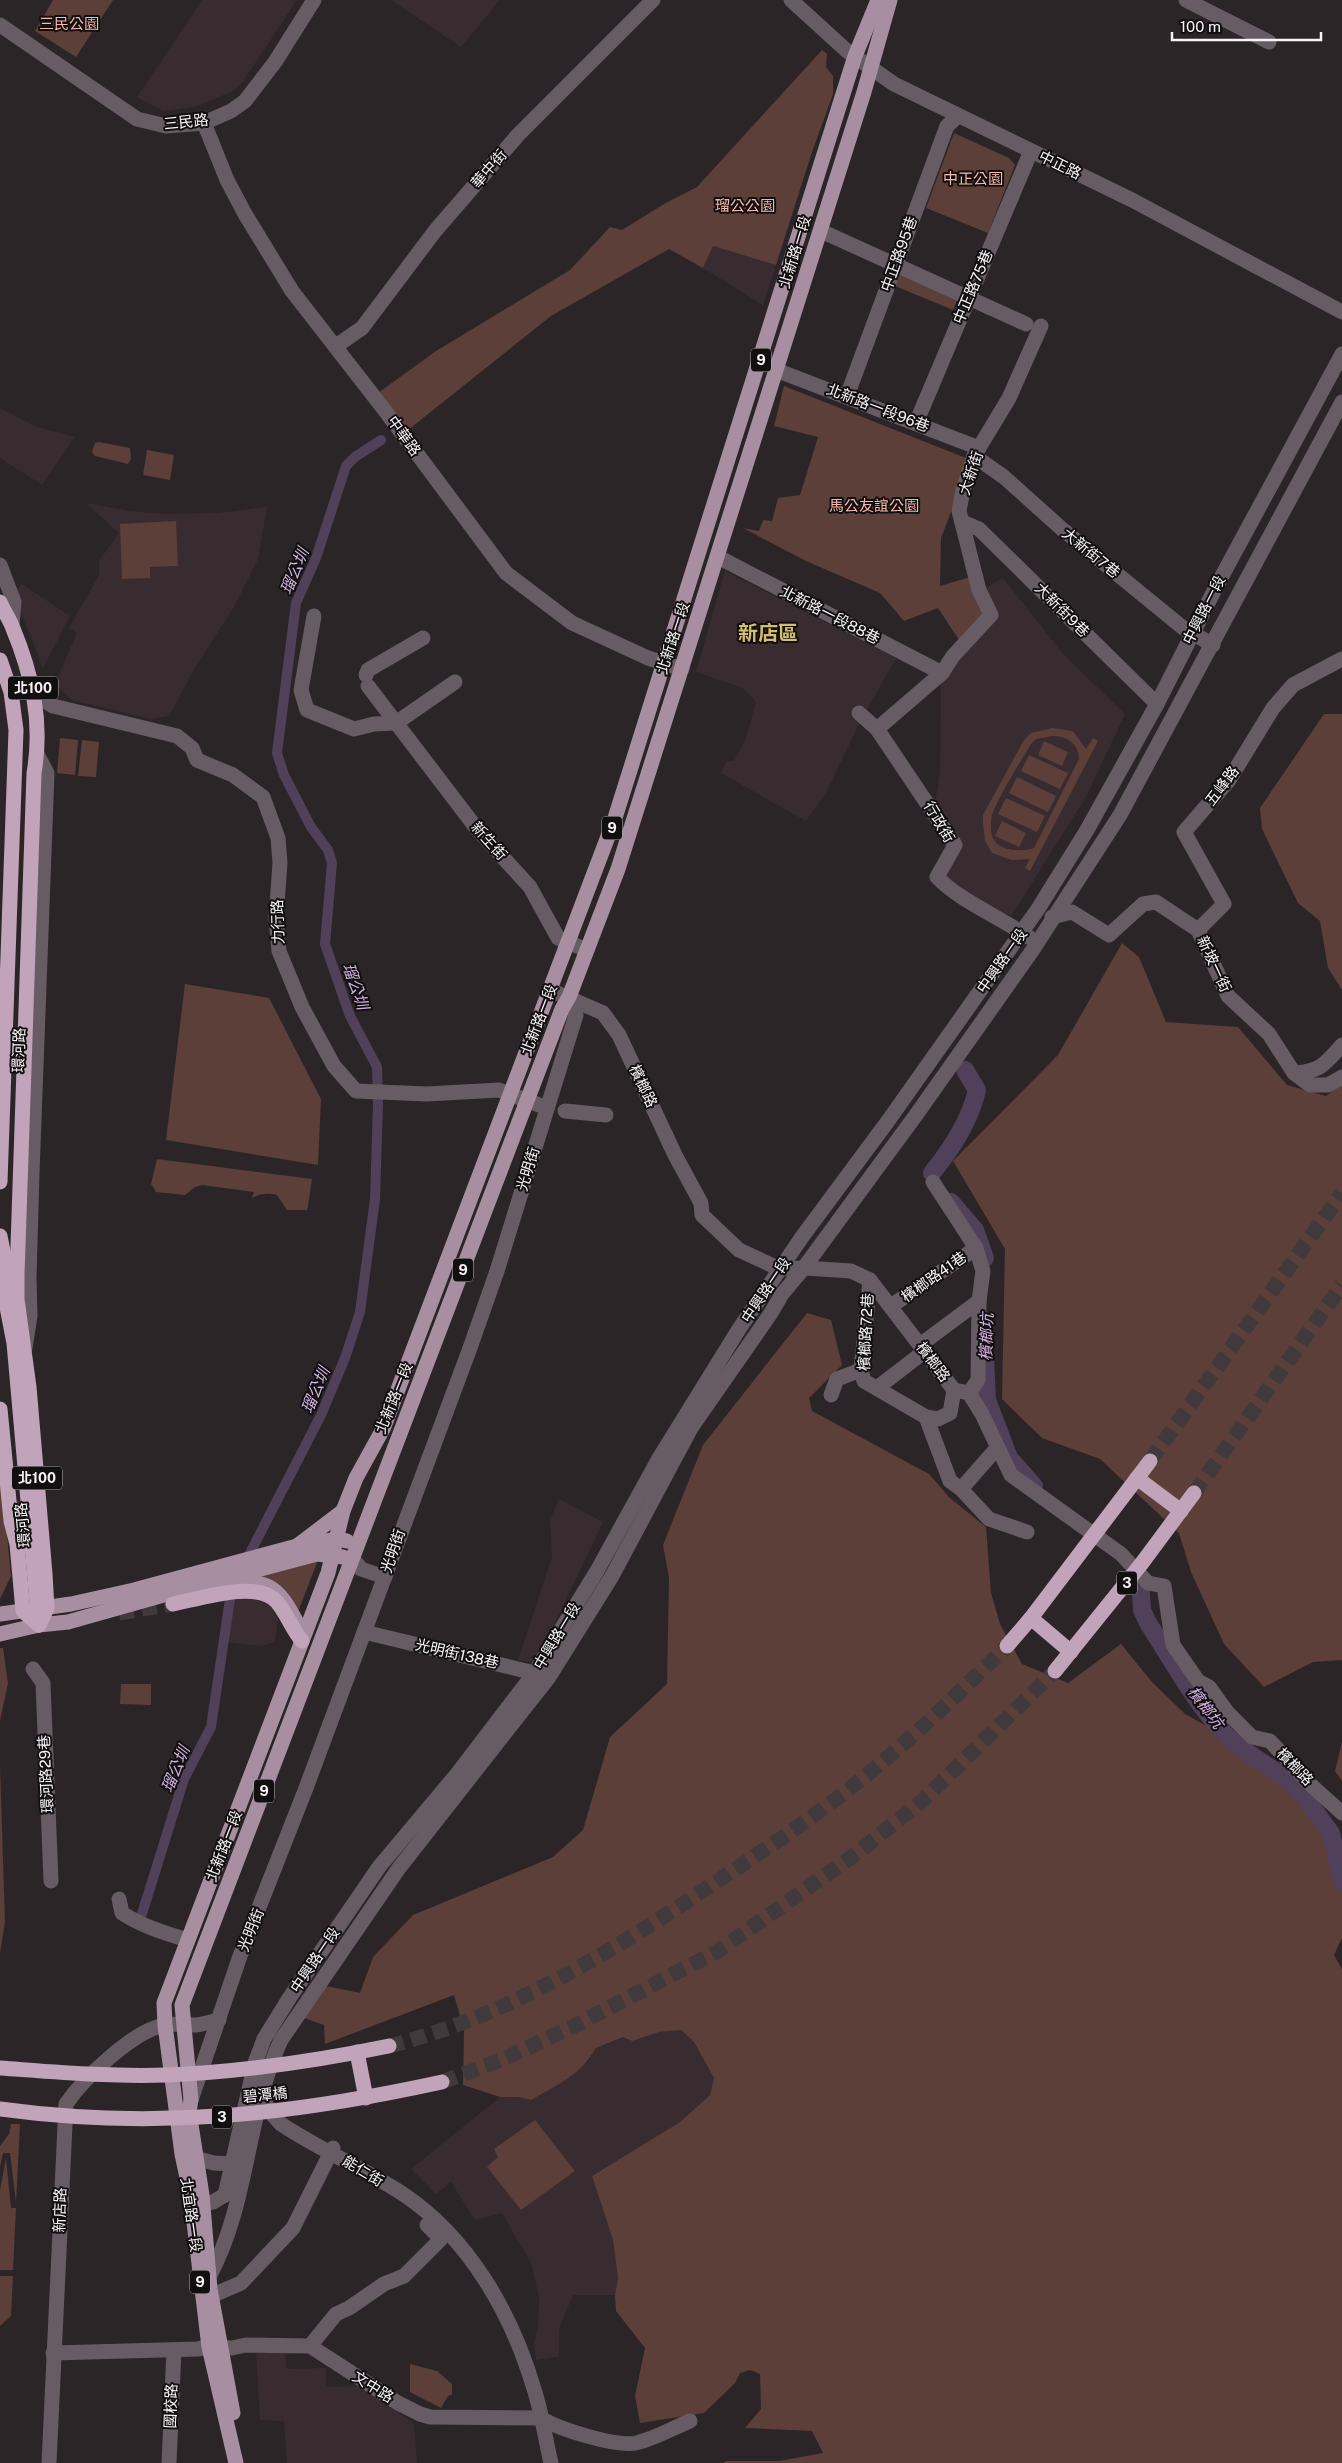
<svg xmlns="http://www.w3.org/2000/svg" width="1342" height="2463" viewBox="0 0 1342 2463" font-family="'Public Sans','Noto Sans TC',sans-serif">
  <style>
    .built { fill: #392c31 }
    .green { fill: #5b3f38; fill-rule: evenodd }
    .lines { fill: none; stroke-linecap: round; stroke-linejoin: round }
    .canal { stroke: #514059; stroke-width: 10 }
    .river { stroke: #514059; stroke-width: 18 }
    .highway-tunnel { stroke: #403a3c; stroke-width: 15; stroke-dasharray: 15 8; stroke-linecap: butt }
    .minor { stroke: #675b64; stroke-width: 15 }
    .major { stroke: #a78fa1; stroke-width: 15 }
    .highway { stroke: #c1a3ba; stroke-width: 15 }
    .labels { text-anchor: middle; stroke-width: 4; stroke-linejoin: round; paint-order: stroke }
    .shield { fill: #120f10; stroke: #b3afb0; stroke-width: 1 }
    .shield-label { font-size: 14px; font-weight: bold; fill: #f8f3f5 }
    .park-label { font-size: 15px; fill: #f7b8a9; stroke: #120f10 }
    .street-label { font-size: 15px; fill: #f8f3f5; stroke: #120f10 }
    .water-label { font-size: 16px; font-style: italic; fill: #d2b1e2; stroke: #120f10 }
    .district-label { font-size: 20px; font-weight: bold; fill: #d4bd70; stroke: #120f10 }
  </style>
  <rect width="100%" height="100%" fill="#2b2527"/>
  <g class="built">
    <path d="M202,0H297L242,83L233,91L195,107L163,111L137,97Z"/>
    <path d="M391,0H500L461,47Z"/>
    <path d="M713,246L776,265L763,305L703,268Z"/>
    <path d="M0,408L37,427L75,437L42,485L0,458Z"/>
    <path d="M86,503L131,511L165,514L218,513L267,507L258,559L234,607L197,664L169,716L151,719L71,700L55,684L77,633L69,628L99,575V561L119,533Z"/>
    <path d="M725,571L896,658L859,724L827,791L806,821L721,773L727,761H734L746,738L756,702L743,688L696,672Z"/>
    <path d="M1003,578L1064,655L1125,714L1086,797L1011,916L980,903L944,878L961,843L951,823L935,803L940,772L941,676L985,588Z"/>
    <path d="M22,584L70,616L43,668L13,592Z"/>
    <path d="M559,1499L603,1522L553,1627L532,1662L518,1660L552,1557L550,1521Z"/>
    <path d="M257,1593L279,1611L275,1642L261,1646L226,1642L232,1596Z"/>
    <path d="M681,2030L694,2042L714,2078L710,2095L680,2122L592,2176L613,2240L618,2278L615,2295H573L559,2329V2357L536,2360L534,2343L538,2328L539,2298L532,2265L502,2213L475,2220L451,2182L436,2194L411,2169L500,2097H519L531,2100L589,2061L596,2048L623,2037L632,2041L659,2032Z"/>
    <path d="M285,2351L287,2369L326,2368V2387L362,2386L414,2424L417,2463H287L284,2421L260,2420L256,2353Z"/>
  </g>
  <g class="green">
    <path d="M53,0H113L76,57L35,31Z"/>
    <path d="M822,50L827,54L826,67L833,76V94L811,155L776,265L713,246L703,268L669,249L551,316L408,430L378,393L436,351L570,270L610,227L622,230L664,204L697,187Z"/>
    <path d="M954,133L1009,158L1015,165L988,233L926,208Z"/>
    <path d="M900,275L958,298L953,310L895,286Z"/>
    <path d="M784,386L971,460L941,538L940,586L970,577L984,616L959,640L938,608L904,621L880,593L806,561L743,528L759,531L763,520L772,521L778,498L800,495L818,437L774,426Z"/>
    <path d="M99,442L130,448L131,459L128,464L95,456L92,452L95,443Z"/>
    <path d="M147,450L174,455L170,480L143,475Z"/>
    <path d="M176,521L178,566L150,567V578L122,579L120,524Z"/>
    <path d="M1324,714H1342V990L1328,968L1320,921L1298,903L1262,829L1260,808Z"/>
    <path d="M1052,728L1073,731L1086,749L1093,738L1098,741L1030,871L1025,868L1030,859L1012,860L992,853L985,841L983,824V815L1024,740L1031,733ZM1053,736C1067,736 1079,744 1079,759L1034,848C1016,853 990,851 991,827C991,822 991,816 993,812C1003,789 1018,766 1031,744L1036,739Z"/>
    <path d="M60,738L78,740L75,775L57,773Z"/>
    <path d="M82,740L99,742L96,777L78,776Z"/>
    <path d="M1044,741L1068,752L1062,766L1038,755Z"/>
    <path d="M1029,755L1068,773L1060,789L1021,771Z"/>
    <path d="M1017,777L1056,796L1048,812L1009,793Z"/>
    <path d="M1006,798L1045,816L1037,832L998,814Z"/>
    <path d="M1002,821L1026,833L1019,847L995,836Z"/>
    <path d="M1122,943L1139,957L1166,1022L1238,1027L1287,1085L1326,1096L1342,1084V1660L1313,1662L1264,1687L1224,1644L1191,1572L1179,1533L1100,1459L1042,1438L1002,1399L1005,1249L953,1161L1058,1055Z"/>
    <path d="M185,984L269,998L321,1099L318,1165L166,1140Z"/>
    <path d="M157,1159L312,1179L308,1206L307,1210H287L277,1195C267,1193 261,1193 252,1198L254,1192L202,1185L195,1187L185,1195L156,1192L151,1184Z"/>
    <path d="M807,1313L831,1320L842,1365L809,1398L812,1411L929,1474L950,1498L986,1527L991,1593L1000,1624L1022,1664L1068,1683L1121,1644L1151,1681L1185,1714L1237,1743L1324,1809L1342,1877V1938L1334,1955L1342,1969V2463H723L727,2461H779L823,2453L812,2431L745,2428L761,2409L760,2374L750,2370L740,2373L735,2383L704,2413L640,2423L635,2396L645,2348L616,2311L615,2295L618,2278L613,2240L592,2176L680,2122L710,2095L714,2078L694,2042L681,2030L659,2032L632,2041L623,2037L596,2048C581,2075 557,2085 531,2100L519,2097H500L463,2085L464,2030L454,1995L325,2044L324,2025L304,2018L326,1986L360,1993L373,1957L413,1915L553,1857L583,1830L610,1737L667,1684L669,1578L663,1545L703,1445Z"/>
    <path d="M0,1462L11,1576L0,1599Z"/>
    <path d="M318,1560L296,1617L257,1577Z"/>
    <path d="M0,1648H3L8,1683L0,1721Z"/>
    <path d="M121,1684H151V1705L120,1704Z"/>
    <path d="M1342,1742V1781L1335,1771Z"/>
    <path d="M0,1766L5,1922L0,1953Z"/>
    <path d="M535,2120L575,2171L521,2210L487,2167L498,2157L494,2149Z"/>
    <path d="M11,2124H20L16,2203L10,2153H3L0,2167V2146L9,2134Z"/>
    <path d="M6,2158L11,2208H16L13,2270H0V2190Z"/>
    <path d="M0,2276H13L11,2316L0,2326Z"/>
    <path d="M410,2364L437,2371L452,2384V2395L448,2396L441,2408L410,2392Z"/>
  </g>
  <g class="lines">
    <g class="canal">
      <path d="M250,1553L321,1415L345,1358L360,1312L375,1199L378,1104L377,1067L350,1016L325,944L332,863L328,850L311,827L284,775L277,753L296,603L316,558L346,466L355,457L381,440"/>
      <path d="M141,1917L184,1779L211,1727L230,1599"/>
    </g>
    <g class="river">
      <path d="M932,1173C952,1148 970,1121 977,1090L965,1070"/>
      <path d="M951,1202L975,1230L985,1258"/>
      <path d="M985,1358L987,1400L1009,1458L1034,1486"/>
      <path d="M1141,1593L1142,1610L1148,1623C1173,1661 1201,1715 1236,1744C1258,1762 1284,1773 1303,1795"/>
      <path d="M1309,1803L1331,1833L1342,1882"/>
    </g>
    <g class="highway-tunnel">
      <path d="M1150,1461L1342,1193"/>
      <path d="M1194,1493L1342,1285"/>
      <path d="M18,1501L23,1549"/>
      <path d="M119,1613L173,1604"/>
      <path d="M389,2046C498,2019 596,1961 689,1900C752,1858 816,1817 874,1769C921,1730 964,1688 1007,1646"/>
      <path d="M442,2082L506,2058L576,2025L718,1951L857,1853L922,1801L1055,1671"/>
    </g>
    <g class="minor">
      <path d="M791,0L847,51L894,84L1132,200L1342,312"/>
      <path d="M1186,0L1269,42"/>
      <path d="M0,25L137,119L166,126L204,123L231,111L245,101L275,62L314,0"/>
      <path d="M204,123L227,180L245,214L292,291L386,412L506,573L572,623L648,658L682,669"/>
      <path d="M821,231L1026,324"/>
      <path d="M336,346L362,328L435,231L518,135L653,0"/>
      <path d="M776,370L979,448"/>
      <path d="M847,396L947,126L958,116"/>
      <path d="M916,423L1031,151"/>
      <path d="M974,456L1004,477L1062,529L1182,627L1213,645"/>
      <path d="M962,522L979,529L1157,704"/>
      <path d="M718,557L942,673"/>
      <path d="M0,565L14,602L12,625"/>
      <path d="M314,616L301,690L307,710L354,729L374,724L396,723L455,682"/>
      <path d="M366,675L368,670L423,638"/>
      <path d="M368,686L477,829L530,887L558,938L587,950"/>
      <path d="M35,695L53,706L177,736L192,748L197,760L233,775L263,797L278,838L280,863L276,918L279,951L302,1007L334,1066L356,1091L427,1094L499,1090L547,1108"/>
      <path d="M859,713L877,729L955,845L937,877C958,900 1002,918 1030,938"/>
      <path d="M877,729L942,673L953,656L991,615L979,590L959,511L963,490L974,456L1009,398L1041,326"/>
      <path d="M1052,917L1072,912L1109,935L1143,904L1156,902L1198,930L1228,996L1269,1034L1294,1073L1310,1085H1328L1342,1077"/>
      <path d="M1198,930L1224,904L1184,832L1229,780L1273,708L1293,685L1342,659"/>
      <path d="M550,990L603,1013L619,1035L675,1155L701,1203L702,1215L739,1250L780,1269L805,1268L851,1271L870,1280L954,1390L969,1393L982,1414L1011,1475L1121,1554L1148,1583L1164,1586L1173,1645L1198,1681L1209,1687L1227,1712L1252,1737L1270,1741L1312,1786L1342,1813"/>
      <path d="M1294,1073C1320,1072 1325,1064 1342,1045"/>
      <path d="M565,1111L606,1115"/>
      <path d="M933,1182L976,1248L983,1271L979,1301L978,1380L969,1393"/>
      <path d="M870,1280L861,1370L864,1381L926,1417L950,1481L961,1489"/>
      <path d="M891,1306L976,1248"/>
      <path d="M920,1345L979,1301"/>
      <path d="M25,1348L30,1316L29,1278L32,1173L47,773L37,754"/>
      <path d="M877,1388L925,1351"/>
      <path d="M831,1395L837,1379L861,1370"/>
      <path d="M926,1417L938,1419L950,1413L954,1390"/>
      <path d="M997,1448L961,1489L989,1519L1027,1532"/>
      <path d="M353,1559L361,1569L385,1577"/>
      <path d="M364,1632L543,1675"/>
      <path d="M33,1669L43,1683L51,1881"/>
      <path d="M119,1899L122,1913C142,1926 164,1933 188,1940"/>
      <path d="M191,2100L240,1956L306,1788L470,1348L497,1271L576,1015L569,997"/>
      <path d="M265,2103L270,2112L281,2124C320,2150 363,2168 403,2194C469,2238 512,2314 534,2389C542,2413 545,2438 551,2463"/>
      <path d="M195,2158L214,2163L233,2164"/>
      <path d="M192,2207L213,2202L225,2195L255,2063L264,2039L290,1997L379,1867L457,1774L535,1672L597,1571L658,1460L739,1329L802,1237L888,1121L1038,909L1087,830L1157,704L1216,587L1342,354"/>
      <path d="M209,2277C249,2204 246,2115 281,2040L399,1868L549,1677L612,1576L691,1428L771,1313L782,1294L803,1269L916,1115L1032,951L1120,815L1342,402"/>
      <path d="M211,2296L241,2283L293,2228L333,2148"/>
      <path d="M310,2346L336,2314L349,2308L384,2284L404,2276L441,2239L427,2225"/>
      <path d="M53,2353L198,2349L209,2347L232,2348L246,2345L310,2346L398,2403L420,2414L430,2417L541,2418C558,2429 616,2447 636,2443C654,2439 673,2428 690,2421"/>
      <path d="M49,2463L66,2104C84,2078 134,2030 165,2025C174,2023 186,2025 196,2025C203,2024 211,2022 219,2020"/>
      <path d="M169,2463L174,2350"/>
    </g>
    <g class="major">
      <path d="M297,1546L343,1511"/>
      <path d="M233,1585C270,1577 281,1592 297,1623"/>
      <path d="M0,1614L71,1604L134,1590L297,1546L338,1539L347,1541"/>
      <path d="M0,1634L39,1625L68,1622L192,1587L317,1554L343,1557"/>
      <path d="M233,2413L210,2289L202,2195L189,2112L191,2100L182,2005L562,1009L569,997L618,869L864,92L890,0"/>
      <path d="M236,2463L209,2347L191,2197L182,2154L165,2025L164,2003L328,1573L343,1511L356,1478L383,1429L615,818L855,56L878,0"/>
    </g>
    <g class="highway">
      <path d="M0,602C3,610 9,618 12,626C32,674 43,721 34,773L17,1275V1299L29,1387L45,1574L47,1608L39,1625"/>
      <path d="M0,660L11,692L16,730L0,1182"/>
      <path d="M0,1236L4,1256L6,1302L14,1343L39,1625"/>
      <path d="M0,1409L11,1521L17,1544L23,1611L39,1625"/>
      <path d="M1137,1478L1181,1511"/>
      <path d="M173,1604C199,1599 258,1579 277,1602C287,1614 292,1629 302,1641"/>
      <path d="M1031,1618L1071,1652"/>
      <path d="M1007,1646L1031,1618L1150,1461"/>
      <path d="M1055,1671L1142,1563L1194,1493"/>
      <path d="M357,2052L366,2098"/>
      <path d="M0,2068C56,2072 111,2077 167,2075C241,2072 316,2061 389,2046"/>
      <path d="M0,2109C154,2130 291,2115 442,2082"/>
    </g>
  </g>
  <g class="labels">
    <g class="shield">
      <rect x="751" y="348.5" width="20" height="23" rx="4"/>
      <rect x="8" y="676.5" width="50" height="23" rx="4"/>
      <rect x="602" y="816.5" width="20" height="23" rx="4"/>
      <rect x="453" y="1258.5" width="20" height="23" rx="4"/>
      <rect x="12" y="1466.5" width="50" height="23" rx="4"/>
      <rect x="1117" y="1571.5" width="20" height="23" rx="4"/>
      <rect x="254" y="1779.5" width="20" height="23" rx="4"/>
      <rect x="212" y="2105.5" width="20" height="23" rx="4"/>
      <rect x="190" y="2270.5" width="20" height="23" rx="4"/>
    </g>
    <g class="shield-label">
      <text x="761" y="365">9</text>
      <text x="33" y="693">北100</text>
      <text x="612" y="833">9</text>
      <text x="463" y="1275">9</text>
      <text x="37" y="1483">北100</text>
      <text x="1127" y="1588">3</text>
      <text x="264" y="1796">9</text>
      <text x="222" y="2122">3</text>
      <text x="200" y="2287">9</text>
    </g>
    <g class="park-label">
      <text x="69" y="29">三民公園</text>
      <text x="973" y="184">中正公園</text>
      <text x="745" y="211">瑠公公園</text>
      <text x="874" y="511">馬公友誼公園</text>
    </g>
    <g class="street-label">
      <text transform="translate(186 122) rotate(-6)" y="5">三民路</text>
      <text transform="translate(1060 165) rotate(26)" y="5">中正路</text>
      <text transform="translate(489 169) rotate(-49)" y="5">華中街</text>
      <text transform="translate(795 252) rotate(-73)" y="5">北新路一段</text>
      <text transform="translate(899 254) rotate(-70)" y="5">中正路95巷</text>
      <text transform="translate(973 287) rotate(-67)" y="5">中正路75巷</text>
      <text transform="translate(878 408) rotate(21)" y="5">北新路一段96巷</text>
      <text transform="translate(404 436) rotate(54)" y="5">中華路</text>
      <text transform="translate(971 473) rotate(-71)" y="5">大新街</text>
      <text transform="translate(1091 553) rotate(39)" y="5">大新街7巷</text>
      <text transform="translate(1062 610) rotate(45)" y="5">大新街9巷</text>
      <text transform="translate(1204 610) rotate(-63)" y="5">中興路一段</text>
      <text transform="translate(830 615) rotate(27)" y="5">北新路一段88巷</text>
      <text transform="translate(673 638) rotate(-72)" y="5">北新路一段</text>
      <text transform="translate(1222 786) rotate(-53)" y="5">五峰路</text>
      <text transform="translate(939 822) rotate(59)" y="5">行政街</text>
      <text transform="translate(489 841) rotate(48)" y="5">新生街</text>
      <text transform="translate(278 922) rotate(-92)" y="5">力行路</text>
      <text transform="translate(1002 961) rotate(-55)" y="5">中興路一段</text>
      <text transform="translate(1214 964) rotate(65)" y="5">新坡一街</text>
      <text transform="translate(539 1020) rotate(-69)" y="5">北新路一段</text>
      <text transform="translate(19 1050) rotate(-88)" y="5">環河路</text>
      <text transform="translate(643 1086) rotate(65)" y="5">檳榔路</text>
      <text transform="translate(528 1169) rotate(-73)" y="5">光明街</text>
      <text transform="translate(934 1277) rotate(-35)" y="5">檳榔路41巷</text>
      <text transform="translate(766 1290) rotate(-56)" y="5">中興路一段</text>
      <text transform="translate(866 1332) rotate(-87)" y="5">檳榔路72巷</text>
      <text transform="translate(933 1362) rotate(53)" y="5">檳榔路</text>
      <text transform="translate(394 1398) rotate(-68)" y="5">北新路一段</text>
      <text transform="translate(23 1525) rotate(-95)" y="5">環河路</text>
      <text transform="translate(393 1551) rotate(-71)" y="5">光明街</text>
      <text transform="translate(557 1636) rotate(-59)" y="5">中興路一段</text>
      <text transform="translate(457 1654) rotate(13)" y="5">光明街138巷</text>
      <text transform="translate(1295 1767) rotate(46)" y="5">檳榔路</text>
      <text transform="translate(46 1774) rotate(-93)" y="5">環河路29巷</text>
      <text transform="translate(224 1846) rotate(-69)" y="5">北新路一段</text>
      <text transform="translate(251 1930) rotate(-68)" y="5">光明街</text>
      <text transform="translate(315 1960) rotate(-56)" y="5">中興路一段</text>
      <text transform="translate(265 2095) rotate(-6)" y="5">碧潭橋</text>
      <text transform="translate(363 2171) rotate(31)" y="5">能仁街</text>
      <text transform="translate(60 2210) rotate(-88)" y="5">新店路</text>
      <text transform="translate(191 2215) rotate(82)" y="5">北宜路一段</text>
      <text transform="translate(373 2387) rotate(32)" y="5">文中路</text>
      <text transform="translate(171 2406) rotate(-88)" y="5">國校路</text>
    </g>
    <g class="water-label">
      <text transform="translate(294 571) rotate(-67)" y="6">瑠公圳</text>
      <text transform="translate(356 986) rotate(71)" y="6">瑠公圳</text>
      <text transform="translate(986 1337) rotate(-88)" y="6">檳榔坑</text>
      <text transform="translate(315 1390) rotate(-67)" y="6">瑠公圳</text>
      <text transform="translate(1206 1707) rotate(53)" y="6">檳榔坑</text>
      <text transform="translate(175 1769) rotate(-67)" y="6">瑠公圳</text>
    </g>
    <g class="district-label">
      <text x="768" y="640">新店區</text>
    </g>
  </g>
  <path d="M1172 32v8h149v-8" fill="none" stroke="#f8f3f5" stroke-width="2.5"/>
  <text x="1180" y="32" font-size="15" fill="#f8f3f5" stroke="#120f10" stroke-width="4" paint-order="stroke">100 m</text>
</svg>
